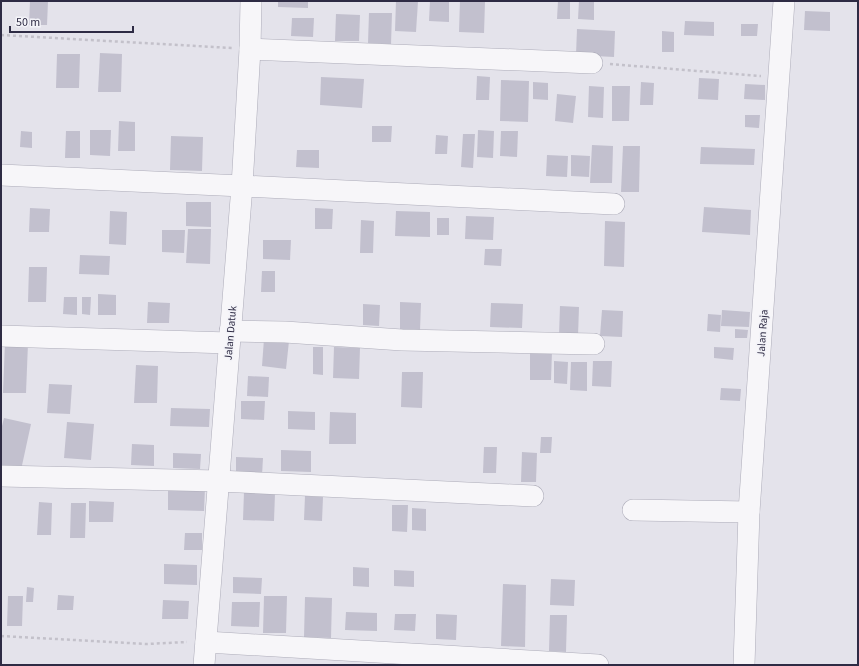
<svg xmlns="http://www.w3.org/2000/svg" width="859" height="666" viewBox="0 0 859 666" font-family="'Source Sans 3',sans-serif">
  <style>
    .building { fill: #c2c0ce }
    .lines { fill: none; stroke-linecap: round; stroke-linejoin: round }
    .minor-casing { stroke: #adacb9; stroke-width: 22 }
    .path { stroke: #c3c1ca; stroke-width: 2.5; stroke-dasharray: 3 3; stroke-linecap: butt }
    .minor { stroke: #f7f6f9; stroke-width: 21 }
    .labels { text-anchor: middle; stroke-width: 3; stroke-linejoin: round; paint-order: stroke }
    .street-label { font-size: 11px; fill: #2e2b44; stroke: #f3f3f8 }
  </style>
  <rect width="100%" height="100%" fill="#e4e3eb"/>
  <g class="building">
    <path d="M30,1H48L47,25H29Z"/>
    <path d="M278,1H308V8L278,7Z"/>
    <path d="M396,1H418L416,32L395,31Z"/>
    <path d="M430,1H449V22L429,21Z"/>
    <path d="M460,1H485L484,33L459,32Z"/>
    <path d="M558,1H570V19H557Z"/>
    <path d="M579,1H594V20L578,19Z"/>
    <path d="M805,11L830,12V31L804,30Z"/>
    <path d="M369,13H392L391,44L368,43Z"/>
    <path d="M336,14L360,15L359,41H335Z"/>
    <path d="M292,18H314L313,37L291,36Z"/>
    <path d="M685,21L714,22V36L684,35Z"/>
    <path d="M741,24H758L757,36H741Z"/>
    <path d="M577,29L615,31L614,57L576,55Z"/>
    <path d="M662,31L674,32V52H662Z"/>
    <path d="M100,53L122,54L121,92H98Z"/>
    <path d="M57,54H80L79,88H56Z"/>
    <path d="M477,76L490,77L489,100H476Z"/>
    <path d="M321,77L364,79L362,108L320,105Z"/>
    <path d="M699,78L719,79L718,100L698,99Z"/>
    <path d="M501,80L529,81L528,122L500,121Z"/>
    <path d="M533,82L548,83V100L533,99Z"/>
    <path d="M641,82L654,83L653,105H640Z"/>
    <path d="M745,84L765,85V100L744,99Z"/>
    <path d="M589,86L604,87L603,118L588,117Z"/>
    <path d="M612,86H630L629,121H612Z"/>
    <path d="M557,94L576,96L573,123L555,121Z"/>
    <path d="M745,115H760L759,128L745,127Z"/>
    <path d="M119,121L135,122V151H118Z"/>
    <path d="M372,126H392L391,142H372Z"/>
    <path d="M90,130H111L110,156L90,155Z"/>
    <path d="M478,130L494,131L493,158L477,157Z"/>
    <path d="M21,131L32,132V148L20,147Z"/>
    <path d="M66,131H80V158H65Z"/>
    <path d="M501,131H518L517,157L500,156Z"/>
    <path d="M463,134H475L473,168L461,167Z"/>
    <path d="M436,135L448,136L447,154H435Z"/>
    <path d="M171,136L203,137L202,171L170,170Z"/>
    <path d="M592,145L613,146L612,183H590Z"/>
    <path d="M623,146H640L639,192H621Z"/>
    <path d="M701,147L755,149L754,165L700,164Z"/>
    <path d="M297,150H319V168L296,167Z"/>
    <path d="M547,155L568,156L567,177L546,176Z"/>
    <path d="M571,155L590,156L589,177L571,176Z"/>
    <path d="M186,202H211V227L186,226Z"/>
    <path d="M704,207L751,210L750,235L702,232Z"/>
    <path d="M30,208L50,209L49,232H29Z"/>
    <path d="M315,208L333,209L332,229H315Z"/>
    <path d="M110,211L127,212L126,245L109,244Z"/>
    <path d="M396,211L430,212V237L395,236Z"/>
    <path d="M466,216L494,217L493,240L465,239Z"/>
    <rect x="437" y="218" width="12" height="17"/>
    <path d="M361,220L374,221L373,253H360Z"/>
    <path d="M605,221L625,222L624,267L604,266Z"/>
    <path d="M188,229H211L210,264L186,263Z"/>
    <path d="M162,230H185L184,253L162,252Z"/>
    <path d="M263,240H291L290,260L263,259Z"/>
    <path d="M485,249H502L501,266L484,265Z"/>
    <path d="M80,255L110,256L109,275L79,274Z"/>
    <path d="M29,267H47L46,302H28Z"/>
    <path d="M262,271H275V292H261Z"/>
    <path d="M98,294L116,295V315H98Z"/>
    <path d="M64,297H77V315L63,314Z"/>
    <path d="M82,297H91L90,315L82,314Z"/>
    <path d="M148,302L170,303L169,323H147Z"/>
    <path d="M400,302L421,303L420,330L400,329Z"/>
    <path d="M491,303L523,304L522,328L490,327Z"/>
    <path d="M363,304L380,305L379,326L363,325Z"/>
    <path d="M560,306L579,307L578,336H559Z"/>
    <path d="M602,310L623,311L622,337L600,336Z"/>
    <path d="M722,310L750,312L749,327L721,326Z"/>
    <path d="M708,314L721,315L720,332L707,331Z"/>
    <path d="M735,329L748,330L747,338H735Z"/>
    <path d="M264,339L289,341L286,369L262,366Z"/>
    <path d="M5,342L28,343L26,393H3Z"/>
    <path d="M313,347H323V375L313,374Z"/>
    <path d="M334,347L360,348L359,379L333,378Z"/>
    <path d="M714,347L734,348L733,360L714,358Z"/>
    <path d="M530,351H552L551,380H530Z"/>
    <path d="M554,361L568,362L567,384L554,383Z"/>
    <path d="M593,361H612L611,387L592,386Z"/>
    <path d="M571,362H587V391L570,390Z"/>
    <path d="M136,365L158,366L157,403H134Z"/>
    <path d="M402,372H423L422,408L401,407Z"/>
    <path d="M248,376L269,377L268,397L247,396Z"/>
    <path d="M49,384L72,385L70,414L47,413Z"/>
    <path d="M721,388L741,389L740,401L720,400Z"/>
    <path d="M241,401H265L264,420L241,419Z"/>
    <path d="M171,408L210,409L209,427L170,426Z"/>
    <path d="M288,411L315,412V430L288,429Z"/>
    <path d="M330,412L356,413V444H329Z"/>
    <path d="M4,418L31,424L21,470L1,466V430Z"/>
    <path d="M67,422L94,424L91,460L64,458Z"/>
    <path d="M541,437H552L551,453H540Z"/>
    <path d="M132,444L154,445V466L131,465Z"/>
    <path d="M484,447H497L496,473H483Z"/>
    <path d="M281,450L311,451V472L281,471Z"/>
    <path d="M522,452L537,453L536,482H521Z"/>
    <path d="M173,453L201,454L200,469L173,468Z"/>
    <path d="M236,457L263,458L262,475L236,474Z"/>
    <path d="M168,487L205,488L204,511L168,510Z"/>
    <path d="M244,492L275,493L274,521L243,520Z"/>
    <path d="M305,496L323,497L322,521L304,520Z"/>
    <path d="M89,501L114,502L113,522H89Z"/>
    <path d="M39,502L52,503L51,535H37Z"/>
    <path d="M71,503H86L85,538H70Z"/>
    <path d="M392,505H408L407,532L392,531Z"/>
    <path d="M412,508L426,509V531L412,530Z"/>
    <path d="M185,533H202V550H184Z"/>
    <path d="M164,564L197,565V585L164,584Z"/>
    <path d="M353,567L369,568V587L353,586Z"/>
    <path d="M394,570L414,571V587L394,586Z"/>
    <path d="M233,577L262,578L261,594L233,593Z"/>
    <path d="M551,579L575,580L574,606L550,605Z"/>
    <path d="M503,584L526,585L525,647L501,646Z"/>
    <path d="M27,587L34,588L33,602H26Z"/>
    <path d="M58,595L74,596L73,610H57Z"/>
    <path d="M8,596H23L22,626H7Z"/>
    <path d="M264,596H287L286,633H263Z"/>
    <path d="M305,597L332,598L331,638L304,637Z"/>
    <path d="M163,600L189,601L188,619H162Z"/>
    <path d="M232,602H260L259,627L231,626Z"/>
    <path d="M346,612L377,613V631L345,630Z"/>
    <path d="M395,614H416L415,631L394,630Z"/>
    <path d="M436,614L457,615L456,640L436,639Z"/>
    <path d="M550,615H567L566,652L549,651Z"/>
  </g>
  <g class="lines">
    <defs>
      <g id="minor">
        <path d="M250,49L592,63"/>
        <path d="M1,175L242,186L614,204"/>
        <path d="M230,331L285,332L402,340L594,344"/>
        <path d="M1,336L229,343"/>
        <path d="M1,476L218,481L533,496"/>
        <path d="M633,510L749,512"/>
        <path d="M206,642L598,665"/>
        <path d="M204,665L242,186L250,49L251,1"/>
        <path d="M744,665L749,512L784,1"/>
      </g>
    </defs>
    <use href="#minor" class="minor-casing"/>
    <g class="path">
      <path d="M1,35L232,48"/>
      <path d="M610,64L761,76"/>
      <path d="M1,636L147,644L187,642"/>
    </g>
    <use href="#minor" class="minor"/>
  </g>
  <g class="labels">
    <g class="street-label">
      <text transform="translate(230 333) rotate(-85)" y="4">Jalan Datuk</text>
      <text transform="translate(762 333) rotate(-86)" y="4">Jalan Raja</text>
    </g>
  </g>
  <rect width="859" height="666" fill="none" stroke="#2e2b44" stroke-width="4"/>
  <path d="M10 26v6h123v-6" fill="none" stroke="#2e2b44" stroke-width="2"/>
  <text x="16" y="26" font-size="12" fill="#2e2b44" stroke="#f3f3f8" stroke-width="3" paint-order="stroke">50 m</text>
</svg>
